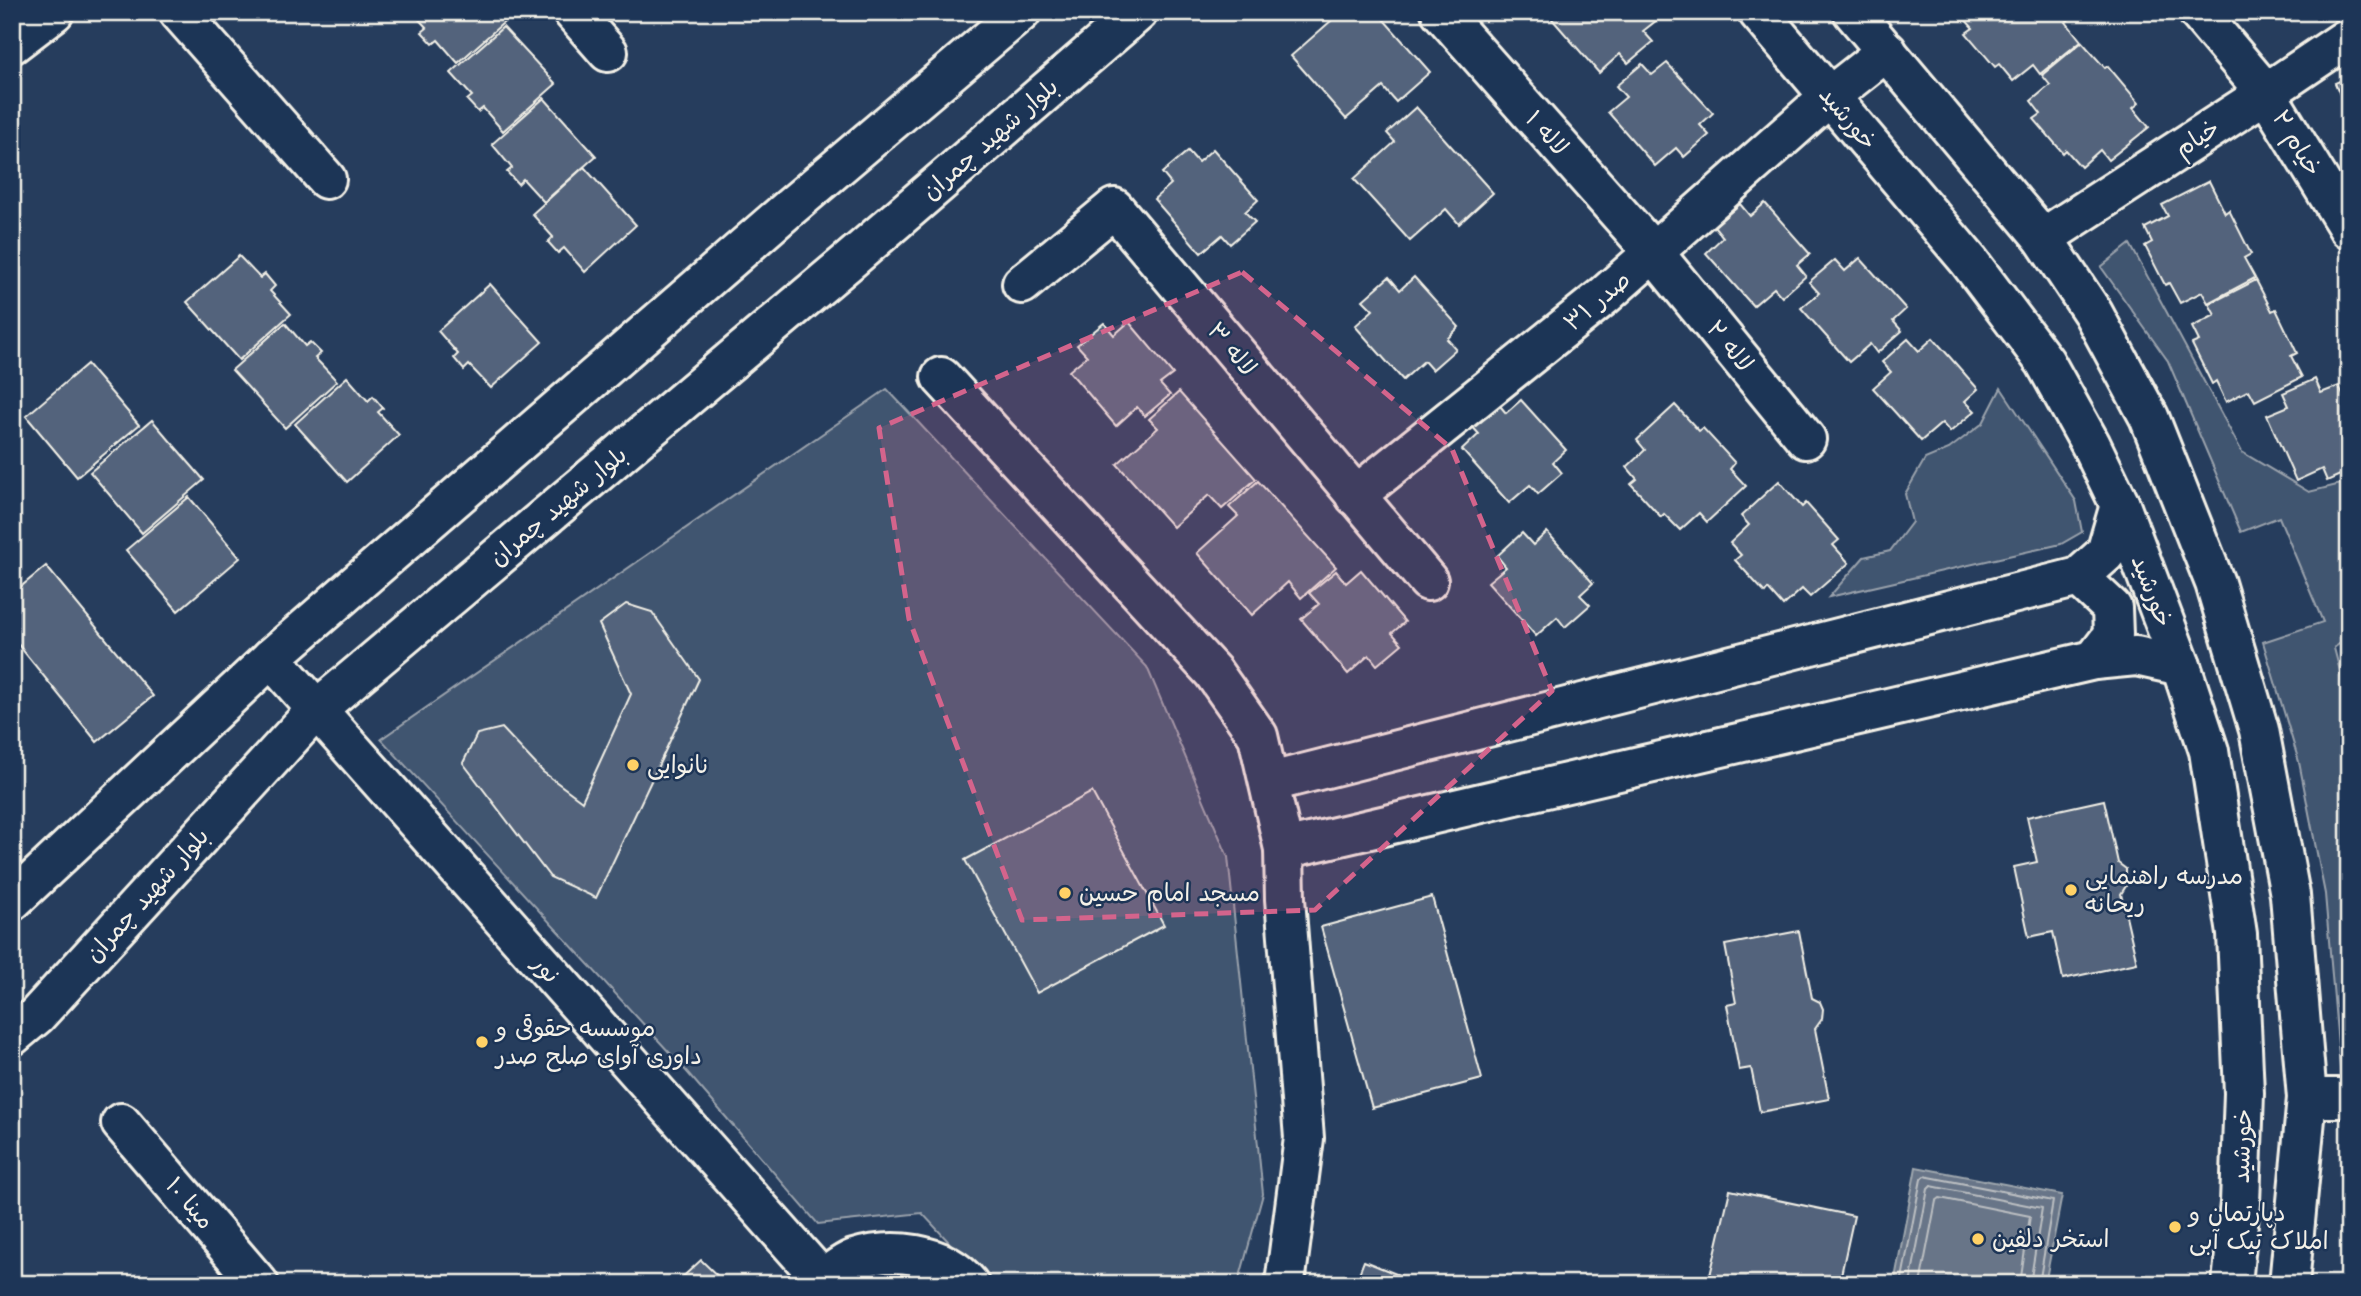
<svg xmlns="http://www.w3.org/2000/svg" width="2361" height="1296" viewBox="0 0 2361 1296" font-family="'Comic Neue','Playpen Sans Arabic',sans-serif">
  <style>
    .green { fill: #40546f; stroke: #9aa2ac; stroke-width: 2 }
    .water { fill: #677588; stroke: #9fa7ae; stroke-width: 2 }
    .lines { fill: none; stroke-linecap: round; stroke-linejoin: round }
    .shore { stroke: #bcbfc2; stroke-width: 2 }
    .building { fill: #52647b; stroke: #f4f1e8; stroke-width: 2 }
    .minor-casing { stroke: #f4f1e8; stroke-width: 44 }
    .tertiary-casing { stroke: #f4f1e8; stroke-width: 44 }
    .secondary-casing { stroke: #f4f1e8; stroke-width: 44 }
    .minor { stroke: #1d3557; stroke-width: 38 }
    .tertiary { stroke: #1d3557; stroke-width: 38 }
    .secondary { stroke: #1d3557; stroke-width: 38 }
    .marked { fill: #d4648c; fill-opacity: 0.2; stroke: #d4648c; stroke-width: 5; stroke-dasharray: 14 9; stroke-linejoin: round }
    .poi-dot { fill: #ffd166; stroke: #1d3557; stroke-width: 2.5 }
    .labels { text-anchor: middle; stroke-width: 5; stroke-linejoin: round; paint-order: stroke }
    .street-label { font-size: 24px; fill: #f4f1e8; stroke: #1d3557 }
    .poi-label { font-size: 24px; fill: #f4f1e8; stroke: #1d3557; text-anchor: start }
  </style>
  <rect width="100%" height="100%" fill="#263d5d"/>
  <filter id="ink" filterUnits="userSpaceOnUse"><feTurbulence type="fractalNoise" baseFrequency=".0143" numOctaves="2"/><feDisplacementMap in="SourceGraphic" scale="14" xChannelSelector="R" yChannelSelector="G"/><feConvolveMatrix kernelMatrix="1 2 1 2 8 2 1 2 1" color-interpolation-filters="sRGB"/></filter>
  <g filter="url(#ink)">
    <g class="green">
      <path d="M2130,244L2242,452L2309,492L2349,482V636L2334,648L2349,705V1079L2341,1080L2325,894L2299,762L2263,642L2323,622L2279,517L2241,532L2168,361L2101,267Z"/>
      <path d="M2001,388L2076,501L2082,532L2061,544L1829,597L1864,557L1890,551L1912,522L1905,494L1925,459L1949,449L1983,423Z"/>
      <path d="M887,389L1147,667L1228,857L1263,1194L1238,1284H988L922,1213L818,1224L681,1065L381,739Z"/>
    </g>
    <path class="water" d="M1916,1167L2062,1195L2045,1284H1894Z"/>
    <g class="lines">
      <g class="shore">
        <path d="M1901,1284L1921,1179L1924,1176L2053,1201L2039,1284"/>
        <path d="M1910,1284L1928,1189L1931,1186L2042,1208L2030,1284"/>
        <path d="M1920,1284L1936,1201L1940,1198L2030,1216L2020,1284"/>
      </g>
    </g>
    <g class="building">
      <path d="M412,12H507L511,16L458,63L438,40L433,44L422,32L427,28Z"/>
      <path d="M1324,12H1377L1430,72L1396,102L1383,87L1346,119L1291,56L1332,20Z"/>
      <path d="M1559,12H1650L1657,20L1643,31L1653,42L1628,63L1620,54L1599,73L1552,19Z"/>
      <path d="M1966,12H2067L2072,17L2066,22L2081,41L2040,74L2033,65L2013,81L1999,64L1995,67L1966,33L1973,28L1962,16Z"/>
      <path d="M503,27L556,84L503,131L483,108L478,112L467,100L472,96L451,73Z"/>
      <path d="M2082,42L2105,68L2108,66L2139,103L2133,108L2149,127L2108,160L2100,150L2081,167L2066,150L2063,153L2034,119L2041,114L2031,101L2050,85L2042,75Z"/>
      <path d="M1667,63L1713,113L1700,125L1709,135L1684,157L1676,148L1655,166L1608,112L1626,97L1616,86L1642,64L1652,75Z"/>
      <path d="M2349,77V128L2344,117L2349,116L2335,83Z"/>
      <path d="M544,98L596,156L544,202L523,179L518,184L507,172L512,168L492,144Z"/>
      <path d="M1416,107L1493,193L1459,224L1446,209L1410,241L1354,179L1395,142L1387,133Z"/>
      <path d="M1213,149L1258,200L1245,212L1255,222L1230,244L1222,235L1201,253L1154,199L1171,184L1162,173L1188,151L1198,162Z"/>
      <path d="M584,167L636,225L585,272L564,248L558,253L548,242L553,237L532,214Z"/>
      <path d="M2209,181L2225,213L2229,210L2251,254L2244,258L2255,278L2208,303L2202,292L2180,303L2169,283L2165,285L2145,246L2152,242L2145,228L2168,216L2162,205Z"/>
      <path d="M1765,203L1810,254L1797,265L1806,276L1782,297L1774,288L1753,306L1706,253L1723,237L1714,226L1740,204L1750,216Z"/>
      <path d="M239,256L260,278L265,274L275,286L270,291L291,314L239,360L187,302Z"/>
      <path d="M1860,258L1906,309L1893,321L1902,331L1877,353L1870,344L1849,362L1801,308L1819,293L1809,282L1835,260L1845,271Z"/>
      <path d="M1389,277L1400,290L1414,277L1459,327L1447,339L1456,349L1432,370L1424,361L1403,380L1355,326L1373,310L1363,300Z"/>
      <path d="M2256,280L2272,311L2276,309L2297,353L2291,356L2302,377L2255,401L2249,390L2226,402L2216,381L2212,384L2192,344L2199,341L2192,327L2215,315L2209,304Z"/>
      <path d="M490,284L542,342L491,388L469,365L464,370L454,358L458,354L438,331Z"/>
      <path d="M1129,322L1173,374L1160,384L1170,395L1145,416L1137,407L1116,426L1069,371L1087,356L1077,345L1104,323L1114,335Z"/>
      <path d="M285,323L305,346L310,342L321,353L315,358L337,381L285,428L232,370Z"/>
      <path d="M1933,338L1978,389L1965,401L1975,411L1950,432L1942,423L1921,441L1873,388L1891,372L1882,362L1908,339L1919,351Z"/>
      <path d="M87,364L139,425L77,477L26,416Z"/>
      <path d="M347,377L368,401L373,396L383,408L378,412L399,435L347,482L295,424Z"/>
      <path d="M2315,379L2321,393L2339,386L2349,408V471L2327,481L2322,469L2296,481L2267,415L2289,406L2283,393Z"/>
      <path d="M1179,392L1256,479L1222,509L1209,495L1173,527L1117,464L1158,428L1149,419Z"/>
      <path d="M1521,400L1566,450L1553,462L1562,473L1538,494L1530,485L1509,503L1462,450L1479,434L1470,424L1496,401L1506,413Z"/>
      <path d="M1675,405L1699,431L1703,428L1735,463L1730,469L1746,486L1707,522L1699,513L1680,530L1664,514L1661,517L1631,484L1637,479L1627,467L1645,450L1637,440Z"/>
      <path d="M152,420L204,480L142,533L90,472Z"/>
      <path d="M1258,481L1336,567L1301,598L1288,582L1252,615L1197,553L1238,516L1229,507Z"/>
      <path d="M1779,481L1802,507L1806,503L1839,540L1833,545L1849,563L1810,597L1802,589L1783,606L1768,589L1765,593L1735,560L1741,555L1730,543L1749,525L1741,516Z"/>
      <path d="M189,497L240,558L178,611L126,550Z"/>
      <path d="M1547,532L1593,583L1580,595L1590,605L1565,627L1557,617L1536,636L1488,582L1506,567L1497,556L1522,533L1533,545Z"/>
      <path d="M46,566L153,696L97,742L12,637V594Z"/>
      <path d="M1361,570L1405,622L1392,633L1402,644L1377,665L1369,655L1348,674L1301,619L1319,604L1309,593L1336,571L1346,583Z"/>
      <path d="M626,604L652,612L699,679L596,898L550,877L463,763L477,734L502,728L543,772L582,801L631,694L599,624Z"/>
      <path d="M1092,792L1164,925L1037,993L965,860Z"/>
      <path d="M2104,800L2118,863L2126,869V886L2121,894L2137,963L2063,979L2053,932L2029,937L2014,867L2037,862L2027,817Z"/>
      <path d="M1432,897L1482,1079L1372,1108L1321,927Z"/>
      <path d="M1799,931L1812,998L1820,1002L1823,1009L1822,1019L1815,1029L1829,1099L1760,1112L1751,1068L1739,1070L1727,1005L1736,1003L1725,945Z"/>
      <path d="M1730,1190L1854,1216L1839,1284H1708Z"/>
      <path d="M701,1260L726,1284H675Z"/>
      <path d="M1364,1261L1421,1284H1355Z"/>
    </g>
    <g class="lines">
      <defs>
        <g id="minor">
          <path d="M179,12L326,179"/>
          <path d="M573,12L608,52"/>
          <path d="M1441,12L1654,253L1806,439"/>
          <path d="M2198,12L2266,93L2349,229"/>
          <path d="M12,44L54,12"/>
          <path d="M2043,238L2266,93L2349,37"/>
          <path d="M1022,284L1114,208L1428,581"/>
          <path d="M941,377L1213,672L1258,736L1284,849L1285,899L1304,1138L1285,1284"/>
          <path d="M1355,496L1604,296L1830,96L1887,51"/>
          <path d="M2079,577L2112,608L2113,635L2094,660"/>
          <path d="M1271,782L2079,577L2106,553L2120,505"/>
          <path d="M1284,849L2094,660L2136,656L2181,666"/>
          <path d="M2307,1098H2349"/>
          <path d="M121,1123L259,1284"/>
        </g>
        <g id="tertiary">
          <path d="M1758,12L1969,261L2045,362L2091,445L2120,505L2181,666L2209,751L2237,934L2244,1093L2240,1203L2232,1284"/>
          <path d="M1853,12L2043,238L2093,313L2149,417L2215,583L2259,730L2290,895L2307,1098L2289,1284"/>
          <path d="M271,658L822,1279"/>
          <path d="M819,1284L822,1279C832,1273 843,1263 854,1259C892,1247 942,1252 969,1284"/>
        </g>
        <g id="secondary">
          <path d="M12,901L271,658L787,210L1021,12"/>
          <path d="M12,1036L37,1015L316,710L849,261L1138,12"/>
        </g>
      </defs>
      <use href="#minor" class="minor-casing"/>
      <use href="#tertiary" class="tertiary-casing"/>
      <use href="#secondary" class="secondary-casing"/>
      <use href="#minor" class="minor"/>
      <use href="#tertiary" class="tertiary"/>
      <use href="#secondary" class="secondary"/>
    </g>
  </g>
  <path class="marked" d="M1242,272L1452,449L1552,691L1315,910L1022,920L909,619L879,428Z"/>
  <g class="poi-dot">
    <circle cx="633" cy="765" r="7"/>
    <circle cx="2071" cy="890" r="7"/>
    <circle cx="1065" cy="893" r="7"/>
    <circle cx="482" cy="1042" r="7"/>
    <circle cx="2175" cy="1227" r="7"/>
    <circle cx="1978" cy="1239" r="7"/>
  </g>
  <g class="labels">
    <g class="street-label">
      <text transform="translate(1848 118) rotate(50)" y="8">خورشید</text>
      <text transform="translate(1547 133) rotate(48)" y="8">لاله ۱</text>
      <text transform="translate(2197 138) rotate(-33)" y="8">خیام</text>
      <text transform="translate(990 139) rotate(-41)" y="8">بلوار شهید چمران</text>
      <text transform="translate(2297 143) rotate(59)" y="8">خیام ۲</text>
      <text transform="translate(1597 301) rotate(-40)" y="8">صدر ۳۱</text>
      <text transform="translate(1730 346) rotate(51)" y="8">لاله ۲</text>
      <text transform="translate(1232 349) rotate(50)" y="8">لاله ۳</text>
      <text transform="translate(558 506) rotate(-40)" y="8">بلوار شهید چمران</text>
      <text transform="translate(2152 591) rotate(69)" y="8">خورشید</text>
      <text transform="translate(147 895) rotate(-48)" y="8">بلوار شهید چمران</text>
      <text transform="translate(546 969) rotate(48)" y="8">نور</text>
      <text transform="translate(2242 1146) rotate(-88)" y="8">خورشید</text>
      <text transform="translate(190 1203) rotate(49)" y="8">مینا ۱۰</text>
    </g>
    <g class="poi-label">
      <text x="647" y="773">نانوایی</text>
      <text x="2085" y="884">مدرسه راهنمایی<tspan x="2085" dy="28">ریحانه</tspan></text>
      <text x="1079" y="901">مسجد امام‌ حسین</text>
      <text x="496" y="1036">موسسه حقوقی و<tspan x="496" dy="28">داوری آوای صلح صدر</tspan></text>
      <text x="2189" y="1221">دپارتمان و<tspan x="2189" dy="28">املاک تیک آبی</tspan></text>
      <text x="1992" y="1247">استخر دلفین</text>
    </g>
  </g>
  <rect width="2361" height="1296" fill="none" stroke="#1d3557" stroke-width="42"/>
  <rect x="21" y="21" width="2319" height="1254" fill="none" stroke="#f4f1e8" stroke-width="2.5" filter="url(#ink)"/>
</svg>
